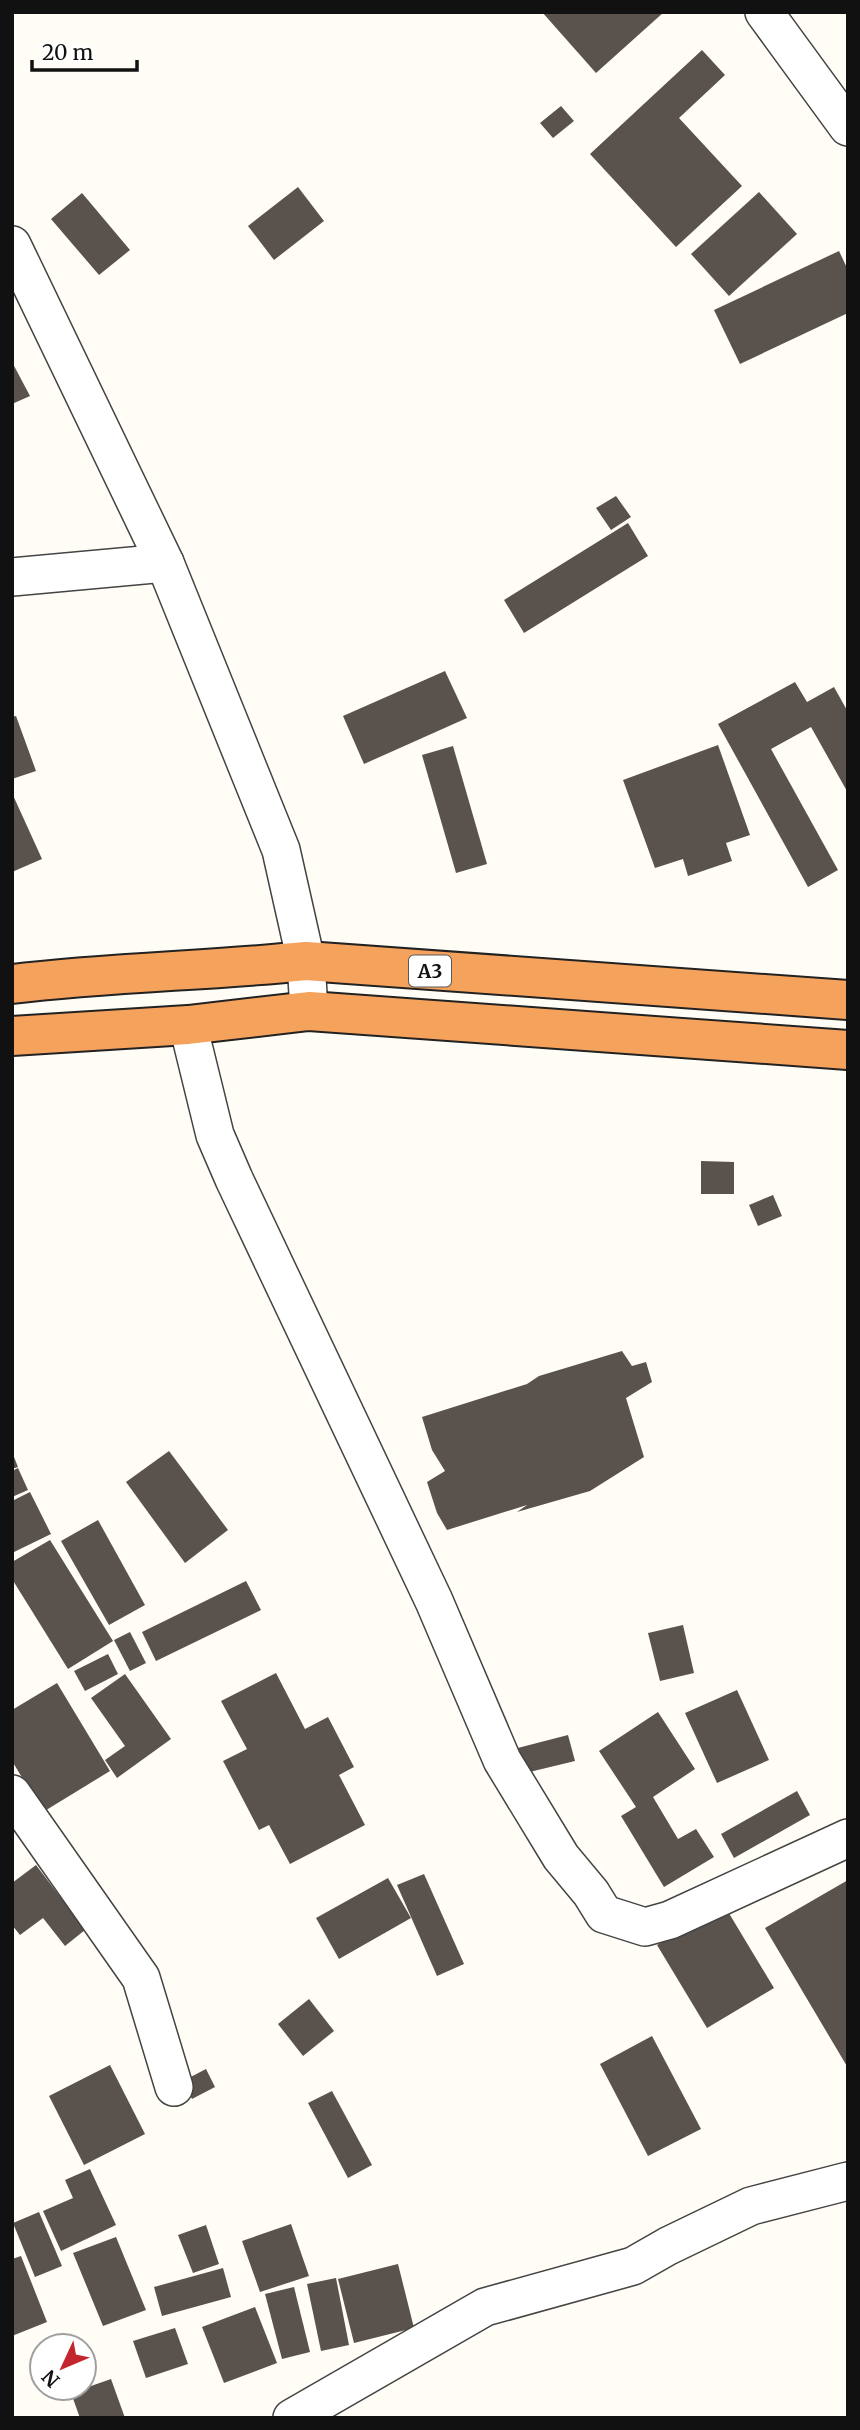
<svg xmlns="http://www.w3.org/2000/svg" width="860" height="2430" viewBox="0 0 860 2430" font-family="Merriweather,serif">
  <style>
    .building { fill: #5a524d }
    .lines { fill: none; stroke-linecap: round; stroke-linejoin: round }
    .street-casing { stroke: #444; stroke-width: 40 }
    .highway-casing { stroke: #222; stroke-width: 42 }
    .street { stroke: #fff; stroke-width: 37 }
    .highway { stroke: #f5a25d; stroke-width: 38 }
    .labels { text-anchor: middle; stroke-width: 7; stroke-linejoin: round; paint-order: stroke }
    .shield { fill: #fff; stroke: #585858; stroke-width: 2 }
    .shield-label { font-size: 19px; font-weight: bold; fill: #111 }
  </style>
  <rect width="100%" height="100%" fill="#fffdf5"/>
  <g class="building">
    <path d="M542,12H664L596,73Z"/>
    <path d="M702,50L725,75L679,118L742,186L676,247L590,154Z"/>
    <path d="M561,106L574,121L553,138L540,123Z"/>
    <path d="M298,187L324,221L274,260L248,226Z"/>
    <path d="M759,192L797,234L729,296L691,254Z"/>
    <path d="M82,193L130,250L99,275L51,219Z"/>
    <path d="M839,251L848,270V313L740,364L714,310Z"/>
    <path d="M12,362L30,396L12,404Z"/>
    <path d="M616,496L631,517L611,530L596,508Z"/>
    <path d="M628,523L648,556L524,633L504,600Z"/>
    <path d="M445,671L467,718L364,764L343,716Z"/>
    <path d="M795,682L807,702L834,687L848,712V793L811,727L771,749L838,870L808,887L718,724Z"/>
    <path d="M16,716L36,771L12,779V717Z"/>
    <path d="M718,745L750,835L726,843L732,861L688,876L683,859L655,868L623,780Z"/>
    <path d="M453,746L487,864L456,873L422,755Z"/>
    <path d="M12,793L42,859L12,872Z"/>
    <path d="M701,1161L734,1162V1194H701Z"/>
    <path d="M773,1195L782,1216L758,1226L749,1205Z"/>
    <path d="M622,1351L632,1366L646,1362L652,1382L626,1398L644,1457L590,1491L517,1512L527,1505L447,1530L437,1513L427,1482L445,1471L432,1450L422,1417L527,1384L539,1376Z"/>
    <path d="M169,1451L228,1530L185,1563L126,1482Z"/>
    <path d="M12,1452L18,1467L12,1469Z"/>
    <path d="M18,1468L28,1490L12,1497V1471Z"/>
    <path d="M30,1492L51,1534L12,1553V1501Z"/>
    <path d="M98,1520L145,1605L109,1625L61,1541Z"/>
    <path d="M50,1540L113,1641L68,1669L12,1579V1562Z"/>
    <path d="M246,1581L261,1610L156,1661L142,1632Z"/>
    <path d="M683,1625L694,1673L660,1681L648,1633Z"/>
    <path d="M130,1632L146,1663L130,1671L114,1640Z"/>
    <path d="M108,1654L118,1674L85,1691L74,1671Z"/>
    <path d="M276,1673L305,1729L328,1717L354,1767L339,1775L365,1825L290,1864L269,1825L259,1830L223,1761L247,1749L221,1701Z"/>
    <path d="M125,1674L171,1739L117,1778L105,1760L125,1746L91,1698Z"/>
    <path d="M57,1683L110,1771L43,1812L12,1761V1710Z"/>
    <path d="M737,1690L769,1760L717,1783L685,1713Z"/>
    <path d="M658,1712L695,1769L653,1797L678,1839L696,1829L714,1857L664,1887L621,1816L636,1807L599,1751Z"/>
    <path d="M568,1735L575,1761L517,1775L510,1750Z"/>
    <path d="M797,1791L810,1815L734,1858L721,1834Z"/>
    <path d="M36,1865L85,1930L65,1946L43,1918L20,1935L12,1925V1883Z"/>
    <path d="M424,1874L464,1964L437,1976L397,1885Z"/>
    <path d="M388,1878L411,1918L339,1959L316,1918Z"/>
    <path d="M848,1880V2068L765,1928Z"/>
    <path d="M724,1905L774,1988L707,2028L657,1945Z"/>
    <path d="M309,1999L334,2031L303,2056L278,2024Z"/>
    <path d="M652,2036L701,2129L648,2156L600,2064Z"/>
    <path d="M110,2065L145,2134L84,2165L49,2096Z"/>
    <path d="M206,2069L215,2087L192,2099L183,2081Z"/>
    <path d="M332,2091L372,2165L348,2178L308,2103Z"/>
    <path d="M90,2169L116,2225L61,2251L43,2211L73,2198L65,2180Z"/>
    <path d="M39,2212L62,2266L35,2277L13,2223Z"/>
    <path d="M291,2224L309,2276L260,2292L242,2241Z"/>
    <path d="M206,2225L219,2264L193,2273L178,2235Z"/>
    <path d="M116,2237L146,2310L103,2326L73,2253Z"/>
    <path d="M21,2256L47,2322L12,2336V2259Z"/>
    <path d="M398,2264L414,2328L354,2343L338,2279Z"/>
    <path d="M223,2268L231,2297L162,2316L154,2287Z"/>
    <path d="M336,2278L349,2345L321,2351L307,2284Z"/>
    <path d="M294,2287L310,2352L282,2359L265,2294Z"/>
    <path d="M255,2307L277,2363L224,2383L202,2327Z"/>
    <path d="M175,2328L188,2364L146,2378L133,2341Z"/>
    <path d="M111,2379L125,2418H80L71,2393Z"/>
  </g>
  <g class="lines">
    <defs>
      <g id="street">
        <path d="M764,12L848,127"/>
        <path d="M12,245L165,563L281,850L306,961L309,1011"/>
        <path d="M12,577L165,563"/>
        <path d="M188,1025L215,1135L234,1179L434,1601L502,1760L561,1857L591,1893L604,1914L645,1927L670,1920L848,1838"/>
        <path d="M12,1794L141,1978L174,2087"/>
        <path d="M292,2418L485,2307L633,2266L668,2246L751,2206L848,2181"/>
      </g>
      <g id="highway">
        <path d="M12,984C110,972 208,971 306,961L848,1000"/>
        <path d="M12,1036L188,1025L309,1011L848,1050"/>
      </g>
    </defs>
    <use href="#street" class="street-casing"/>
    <use href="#highway" class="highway-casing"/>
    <use href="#street" class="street"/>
    <use href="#highway" class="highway"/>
  </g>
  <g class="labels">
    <rect class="shield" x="409" y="955.5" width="42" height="31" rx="5"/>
    <g class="shield-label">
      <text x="430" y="978">A3</text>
    </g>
  </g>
  <rect width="860" height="2430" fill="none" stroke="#111111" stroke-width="28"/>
  <g transform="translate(63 2367) rotate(226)"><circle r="33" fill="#ffffff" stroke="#a0a0a0" stroke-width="2"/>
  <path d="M0-5L12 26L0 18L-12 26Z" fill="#c4262e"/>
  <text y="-10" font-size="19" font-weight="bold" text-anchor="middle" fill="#111111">N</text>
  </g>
  <path d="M32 60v10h105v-10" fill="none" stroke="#111111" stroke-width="3.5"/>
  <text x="42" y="60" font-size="21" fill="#111111" stroke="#ffffff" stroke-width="5" paint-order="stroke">20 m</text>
</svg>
